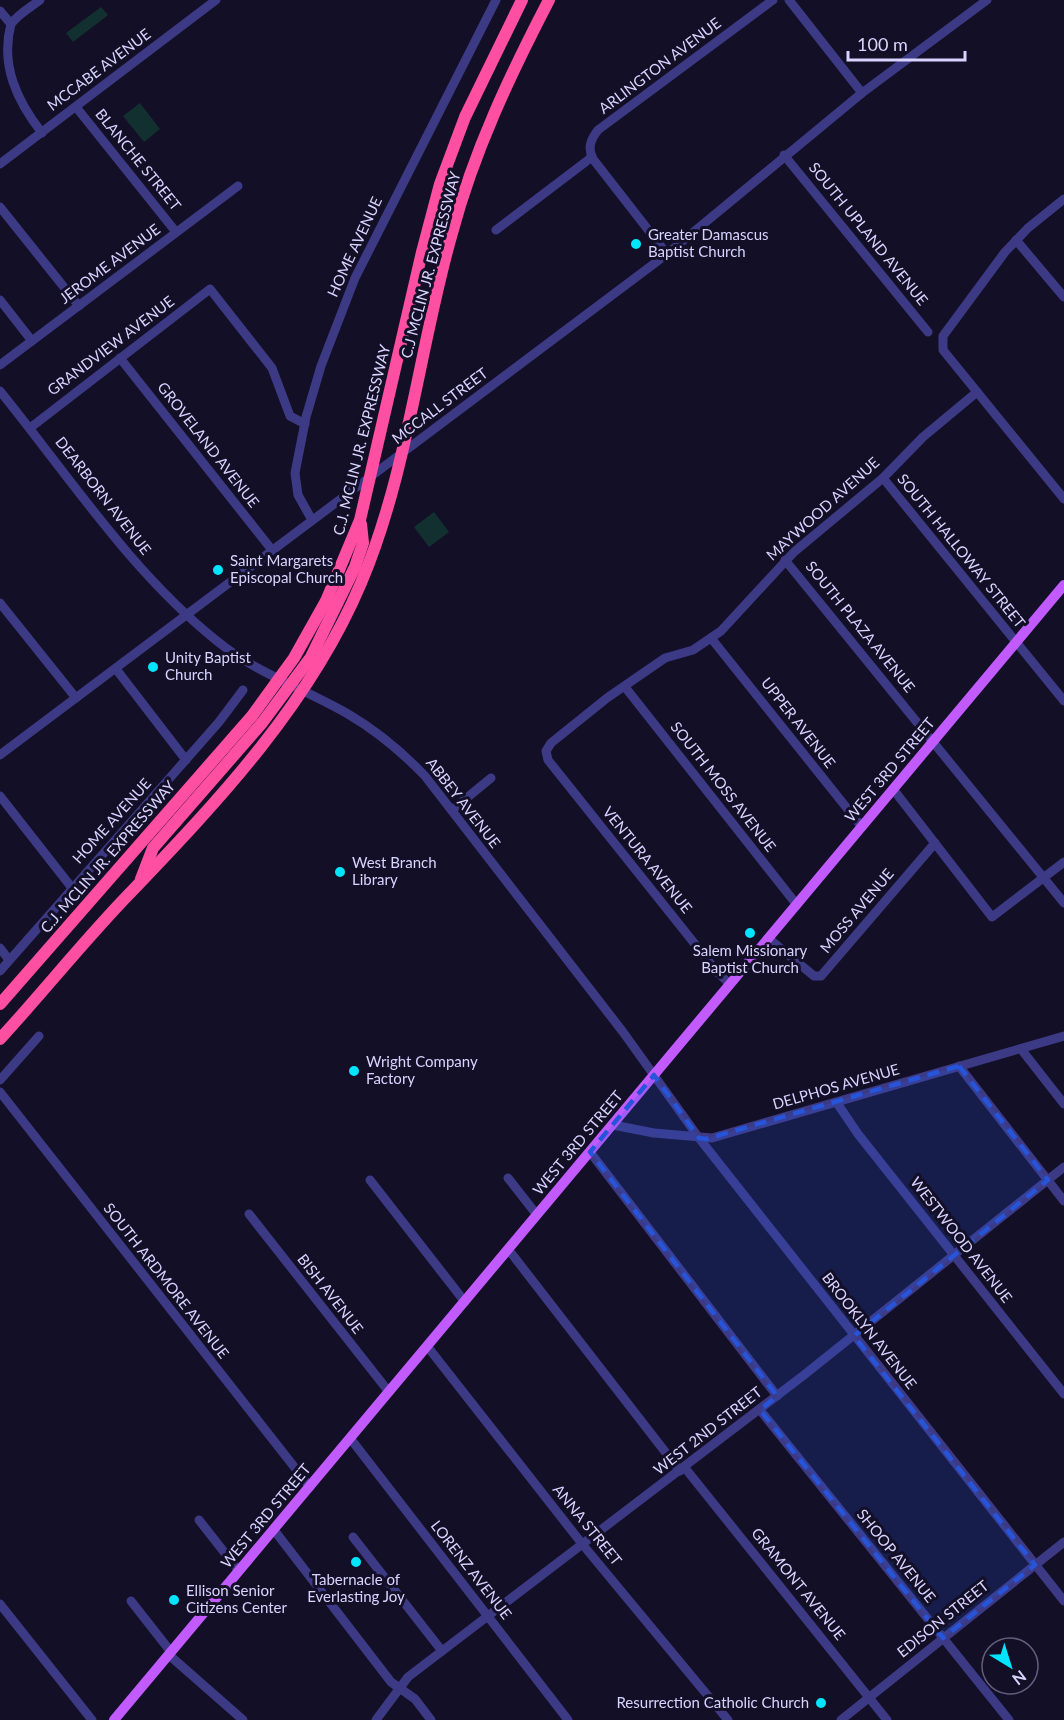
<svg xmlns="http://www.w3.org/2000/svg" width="1064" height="1720" viewBox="0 0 1064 1720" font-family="Lato,sans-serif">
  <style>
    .green { fill: #12302f }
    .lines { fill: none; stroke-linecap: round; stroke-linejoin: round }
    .minor { stroke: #3d3a85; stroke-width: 9 }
    .major { stroke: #c25bff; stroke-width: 10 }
    .highway { stroke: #ff4fa3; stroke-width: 12 }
    .marked { fill: #2655da; fill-opacity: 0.2; stroke: #2655da; stroke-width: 4.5; stroke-dasharray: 12 8; stroke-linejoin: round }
    .poi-dot { fill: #00e5ff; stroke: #130f26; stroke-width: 2 }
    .labels { text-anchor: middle; stroke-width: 6; stroke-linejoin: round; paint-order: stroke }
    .street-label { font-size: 15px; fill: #d9d4ff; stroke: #130f26 }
    .poi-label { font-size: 15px; fill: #d9d4ff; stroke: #130f26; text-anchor: start }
  </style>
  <rect width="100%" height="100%" fill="#130f26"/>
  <g class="green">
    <path d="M101,7L108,15L73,42L66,33Z"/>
    <path d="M140,103L160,129L144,142L123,116Z"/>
    <path d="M434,512L449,532L429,547L414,527Z"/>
  </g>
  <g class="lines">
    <g class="minor">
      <path d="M40,0C31,7 18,14 11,24C0,65 17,101 42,133"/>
      <path d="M789,0L862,93"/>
      <path d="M0,11L11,24"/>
      <path d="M76,107L176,232"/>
      <path d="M784,155L928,332"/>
      <path d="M0,164L216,0"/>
      <path d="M1064,199L1028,228L1005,252L943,336V350L1064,499"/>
      <path d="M0,207L79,306"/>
      <path d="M496,230L592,157"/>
      <path d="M1016,240L1064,297"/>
      <path d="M667,254L593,159C587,148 591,139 598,130L773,0"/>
      <path d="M0,300L32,341"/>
      <path d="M120,358L272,550"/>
      <path d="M0,365L238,186"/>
      <path d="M0,391C69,476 131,572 217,641C256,673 305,689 348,714C377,731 402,752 425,776L623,1032L699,1138L1064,1601"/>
      <path d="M30,428L210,289L272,368L290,416L305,424"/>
      <path d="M883,478L1064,701"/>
      <path d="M312,520L298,495L295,473L306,417L321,366L355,278L496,0"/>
      <path d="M785,560L1064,903"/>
      <path d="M0,603L76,698"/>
      <path d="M711,638L862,827"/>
      <path d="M116,669L186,760"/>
      <path d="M625,687L797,905"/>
      <path d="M0,755L667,254L862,93L987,0"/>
      <path d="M893,789L992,917L1064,862"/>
      <path d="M0,796L72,888"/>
      <path d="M452,810L491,778"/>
      <path d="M768,938L814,976H821L935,843"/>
      <path d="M0,948L9,960"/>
      <path d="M0,971L219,722L243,690"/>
      <path d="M730,984L718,973L548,760L546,751L551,743L607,698L665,658L693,650L721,631L794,552L883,478L923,437L977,392"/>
      <path d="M1021,1049L1064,1104"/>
      <path d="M959,1066L1064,1201"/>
      <path d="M0,1080L39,1036"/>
      <path d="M0,1092L310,1487"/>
      <path d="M837,1103L858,1134L1064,1394"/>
      <path d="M613,1125L654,1133L712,1138L1064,1036"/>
      <path d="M590,1152L777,1396"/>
      <path d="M508,1178L537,1215"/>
      <path d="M370,1180L465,1302"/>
      <path d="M249,1214L389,1392"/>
      <path d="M508,1249L680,1471"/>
      <path d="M427,1346L583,1545L728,1720"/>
      <path d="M760,1410L1009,1720"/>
      <path d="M350,1438L568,1720"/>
      <path d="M685,1468L887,1720"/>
      <path d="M199,1520L239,1571"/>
      <path d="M274,1530L391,1682L415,1699L431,1720"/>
      <path d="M353,1537L442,1651"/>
      <path d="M131,1601L171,1652"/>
      <path d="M0,1604L92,1720"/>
      <path d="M169,1655L243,1720"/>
      <path d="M376,1720L408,1677L804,1375L1064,1167"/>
      <path d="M841,1720L1064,1542"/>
    </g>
    <path class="major" d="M114,1720L1064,585"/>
    <g class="highway">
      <path d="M141,879L153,848L262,723L311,657L355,567L363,543L361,524"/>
      <path d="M0,1004L252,716L294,658L326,601L360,520L422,252L440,184L465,117L522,0"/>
      <path d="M0,1039C45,990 86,938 132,891C221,798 311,702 361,583C408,472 419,348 452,233C474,151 510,75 549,0"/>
    </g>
  </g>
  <path class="marked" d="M959,1066L1048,1180L854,1336L1035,1565L943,1638L760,1410L777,1396L590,1152L654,1075L699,1138L706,1139Z"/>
  <g class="poi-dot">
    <circle cx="636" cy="244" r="6"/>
    <circle cx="218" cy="570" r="6"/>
    <circle cx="153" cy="667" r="6"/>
    <circle cx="340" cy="872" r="6"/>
    <circle cx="750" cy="933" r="6"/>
    <circle cx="354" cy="1071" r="6"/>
    <circle cx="356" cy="1562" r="6"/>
    <circle cx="174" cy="1600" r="6"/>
    <circle cx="821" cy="1703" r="6"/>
  </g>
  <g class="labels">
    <g class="street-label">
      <text transform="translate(660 66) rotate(-37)" y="5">ARLINGTON AVENUE</text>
      <text transform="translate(99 70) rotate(-37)" y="5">MCCABE AVENUE</text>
      <text transform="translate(138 160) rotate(51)" y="5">BLANCHE STREET</text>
      <text transform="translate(868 234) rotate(51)" y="5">SOUTH UPLAND AVENUE</text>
      <text transform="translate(355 247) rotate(-65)" y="5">HOME AVENUE</text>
      <text transform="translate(110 264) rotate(-37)" y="5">JEROME AVENUE</text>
      <text transform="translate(431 265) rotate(-75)" y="5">C.J MCLIN JR. EXPRESSWAY</text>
      <text transform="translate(111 346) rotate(-37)" y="5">GRANDVIEW AVENUE</text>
      <text transform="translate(440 406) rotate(-37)" y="5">MCCALL STREET</text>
      <text transform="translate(362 440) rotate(-76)" y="5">C.J. MCLIN JR. EXPRESSWAY</text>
      <text transform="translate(208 445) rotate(52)" y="5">GROVELAND AVENUE</text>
      <text transform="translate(103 496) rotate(52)" y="5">DEARBORN AVENUE</text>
      <text transform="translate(823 509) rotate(-42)" y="5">MAYWOOD AVENUE</text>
      <text transform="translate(961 551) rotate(51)" y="5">SOUTH HALLOWAY STREET</text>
      <text transform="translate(860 627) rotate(51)" y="5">SOUTH PLAZA AVENUE</text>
      <text transform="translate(798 723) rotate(52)" y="5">UPPER AVENUE</text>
      <text transform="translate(890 770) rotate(-50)" y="5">WEST 3RD STREET</text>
      <text transform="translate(723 787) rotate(52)" y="5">SOUTH MOSS AVENUE</text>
      <text transform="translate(463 803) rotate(52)" y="5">ABBEY AVENUE</text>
      <text transform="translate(112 821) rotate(-48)" y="5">HOME AVENUE</text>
      <text transform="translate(108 857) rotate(-49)" y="5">C.J. MCLIN JR. EXPRESSWAY</text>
      <text transform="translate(647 860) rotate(51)" y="5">VENTURA AVENUE</text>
      <text transform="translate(857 911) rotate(-50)" y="5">MOSS AVENUE</text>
      <text transform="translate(836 1087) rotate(-16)" y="5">DELPHOS AVENUE</text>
      <text transform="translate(578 1143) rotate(-50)" y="5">WEST 3RD STREET</text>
      <text transform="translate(961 1240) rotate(52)" y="5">WESTWOOD AVENUE</text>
      <text transform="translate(166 1281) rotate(52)" y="5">SOUTH ARDMORE AVENUE</text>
      <text transform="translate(330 1294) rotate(52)" y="5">BISH AVENUE</text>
      <text transform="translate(869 1331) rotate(52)" y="5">BROOKLYN AVENUE</text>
      <text transform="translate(708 1431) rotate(-38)" y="5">WEST 2ND STREET</text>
      <text transform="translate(266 1516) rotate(-50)" y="5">WEST 3RD STREET</text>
      <text transform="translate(587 1525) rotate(51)" y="5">ANNA STREET</text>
      <text transform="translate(896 1556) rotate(51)" y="5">SHOOP AVENUE</text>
      <text transform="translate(471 1570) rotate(52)" y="5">LORENZ AVENUE</text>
      <text transform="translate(798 1584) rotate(51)" y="5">GRAMONT AVENUE</text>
      <text transform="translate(943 1619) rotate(-39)" y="5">EDISON STREET</text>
    </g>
    <g class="poi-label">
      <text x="648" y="240">Greater Damascus<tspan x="648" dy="17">Baptist Church</tspan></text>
      <text x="230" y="566">Saint Margarets<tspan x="230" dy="17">Episcopal Church</tspan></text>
      <text x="165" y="663">Unity Baptist<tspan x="165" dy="17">Church</tspan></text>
      <text x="352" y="868">West Branch<tspan x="352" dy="17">Library</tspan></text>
      <text x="750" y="956" text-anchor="middle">Salem Missionary<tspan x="750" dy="17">Baptist Church</tspan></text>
      <text x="366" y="1067">Wright Company<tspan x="366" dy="17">Factory</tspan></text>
      <text x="356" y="1585" text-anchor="middle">Tabernacle of<tspan x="356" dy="17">Everlasting Joy</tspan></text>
      <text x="186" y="1596">Ellison Senior<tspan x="186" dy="17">Citizens Center</tspan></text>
      <text x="809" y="1708" text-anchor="end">Resurrection Catholic Church</text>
    </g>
  </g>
  <g transform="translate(1010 1666) rotate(142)"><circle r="28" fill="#130f26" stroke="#625e7d" stroke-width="1.5"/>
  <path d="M0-4.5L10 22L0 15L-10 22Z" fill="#00e5ff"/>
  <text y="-9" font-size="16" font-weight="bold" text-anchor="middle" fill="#d9d4ff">N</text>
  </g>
  <path d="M848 51v9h117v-9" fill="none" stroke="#d9d4ff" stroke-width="3"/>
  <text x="857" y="51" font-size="18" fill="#d9d4ff" stroke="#130f26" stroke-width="4.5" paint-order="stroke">100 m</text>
</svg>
